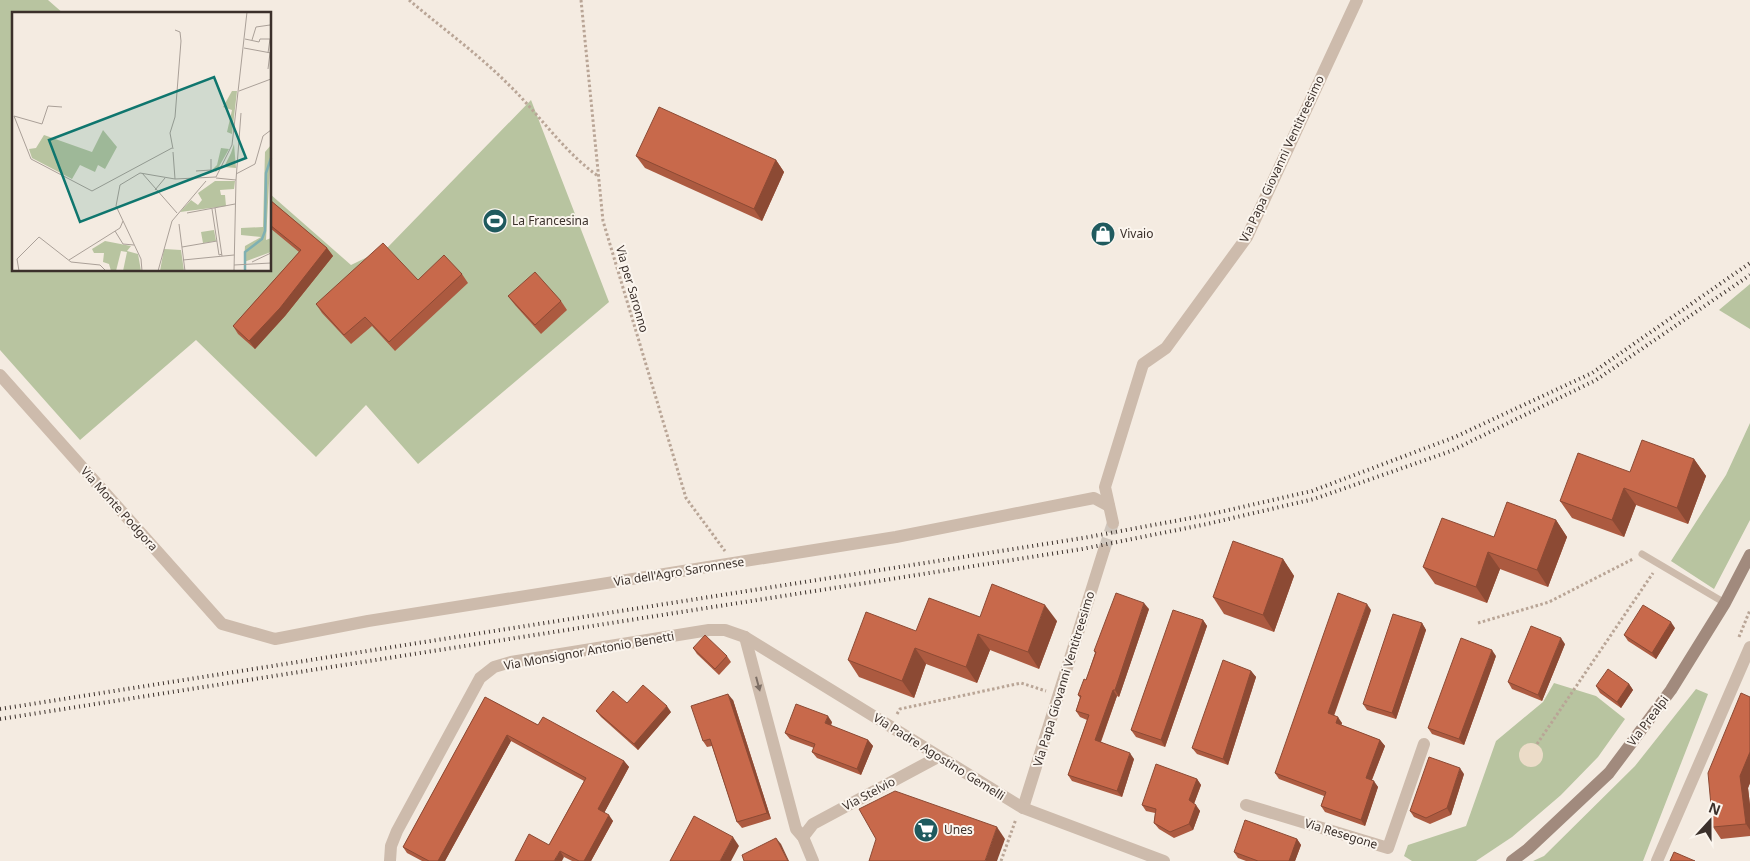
<svg xmlns="http://www.w3.org/2000/svg" width="1750" height="861" viewBox="0 0 1750 861" font-family="'Noto Sans',sans-serif">
  <style>
    .green { fill: #b8c4a0 }
    .plaza { fill: #ecdcc8 }
    .lines { fill: none; stroke-linecap: round; stroke-linejoin: round }
    .street-tunnel { stroke: #cfc6bd; stroke-width: 12; stroke-dasharray: 12 6; stroke-linecap: butt }
    .path { stroke: #b9a596; stroke-width: 3; stroke-dasharray: 2.5 2.5; stroke-linecap: butt }
    .lane { stroke: #cdbbac; stroke-width: 7 }
    .street { stroke: #cdbbac; stroke-width: 12 }
    .secondary { stroke: #a18a7d; stroke-width: 12 }
    .rail { stroke: #3b302b; stroke-width: 4; stroke-dasharray: 1 4; stroke-linecap: butt }
    .wall { fill: #ac5a40 }
    .shaded-wall { fill: #8c4a34 }
    .building { fill: #c8694b; stroke: #8c4a34 }
    .oneway { fill: #7d6f65 }
    .labels { text-anchor: middle; stroke-width: 4; stroke-linejoin: round; paint-order: stroke }
    .street-label { font-size: 12px; fill: #3b302b; stroke: #fbf5ee }
    .poi-label { font-size: 12px; fill: #3b302b; stroke: #fbf5ee; text-anchor: start }
    .inset-river { fill: none; stroke: #7fb0b2; stroke-width: 2.5 }
    .inset-road { fill: none; stroke: #aaa098; stroke-width: 1 }
    .view { fill: #0f766e; fill-opacity: 0.15; stroke: #0f766e; stroke-width: 2.5 }
    .inset-edge { fill: none; stroke: #3b302b; stroke-width: 2.5 }
  </style>
  <rect width="100%" height="100%" fill="#f4ebe1"/>
  <g class="green">
    <path d="M0,0H48L64,14H14V270H270V194L351,265L388,247L531,100L609,302L418,464L366,405L316,457L196,340L80,440L0,350Z"/>
    <path d="M1750,284V329L1719,310Z"/>
    <path d="M1750,423V520L1714,589L1671,561L1726,475Z"/>
    <path d="M1554,683L1596,696L1625,719L1598,757L1561,795L1512,837L1476,861H1412L1404,856L1408,845L1466,826L1496,741L1543,702Z"/>
    <path d="M1696,689L1708,694L1643,861H1533L1544,856L1635,766Z"/>
  </g>
  <circle class="plaza" cx="1531" cy="755" r="12"/>
  <g class="lines">
    <path class="street-tunnel" d="M1104,550L1113,523"/>
    <g class="path">
      <path d="M409,0C442,28 478,54 508,84C539,114 563,151 598,176"/>
      <path d="M581,0L603,221L686,498L725,551"/>
      <path d="M1478,623L1549,602L1633,559"/>
      <path d="M1739,637L1750,610"/>
      <path d="M897,714L900,709L1021,683L1046,691"/>
      <path d="M1537,744L1653,573"/>
      <path d="M1001,861L1016,819"/>
    </g>
    <path class="lane" d="M1642,554L1725,603"/>
    <g class="street">
      <path d="M0,375L222,624L275,639L368,621L896,537L1094,498L1109,506"/>
      <path d="M1113,523L1105,487L1143,364L1166,348L1247,237L1357,0"/>
      <path d="M745,637L796,829L803,837L813,861"/>
      <path d="M1246,805L1388,848L1424,744"/>
      <path d="M1023,808L1104,550"/>
      <path d="M803,837L813,824L938,757"/>
      <path d="M390,861L391,846L397,831L480,678L494,667L511,662L709,630H725L745,637L1023,808L1164,861"/>
      <path d="M1657,861L1750,647"/>
    </g>
    <path class="secondary" d="M1512,861L1528,849L1609,773L1671,690L1725,603L1750,555"/>
    <g class="rail">
      <path d="M0,709L1083,538L1207,515L1312,491L1455,437L1592,373L1750,263"/>
      <path d="M0,719L1082,549L1207,524L1314,499L1451,451L1596,380L1750,275"/>
    </g>
  </g>
  <g class="wall">
    <path d="M636,156L776,160L784,172L762,221L645,168Z"/>
    <path d="M270,200L327,248L333,256L285,316L255,349L238,334L233,326L299,252L270,228Z"/>
    <path d="M462,274L468,283L395,351L372,326L351,344L322,313L316,304L418,280Z"/>
    <path d="M508,296L561,301L567,310L541,334L515,305Z"/>
    <path d="M1694,459L1706,476L1688,524L1636,505L1624,537L1572,518L1560,501L1630,472Z"/>
    <path d="M1556,520L1567,537L1548,587L1500,569L1487,603L1435,584L1423,567L1494,537Z"/>
    <path d="M1283,559L1294,576L1274,632L1224,614L1213,597Z"/>
    <path d="M1149,609L1119,697L1117,696L1101,742L1134,759L1122,797L1072,781L1068,775L1087,720L1080,717L1076,711L1080,698L1078,695L1086,680L1095,653L1094,651Z"/>
    <path d="M1371,610L1334,716L1342,723L1341,725L1380,740L1385,746L1372,780L1378,787L1365,826L1325,812L1321,806L1324,796L1279,779L1275,773Z"/>
    <path d="M980,617L1057,621L1039,669L990,650L977,683L926,664L914,698L859,677L848,660L916,631Z"/>
    <path d="M1203,620L1207,626L1165,747L1136,737L1131,730Z"/>
    <path d="M1422,623L1426,630L1396,719L1367,710L1363,704Z"/>
    <path d="M1675,628L1656,659L1628,641L1624,635Z"/>
    <path d="M1565,644L1542,701L1512,689L1508,682Z"/>
    <path d="M693,648L727,656L731,662L719,675L697,654Z"/>
    <path d="M1496,656L1464,745L1432,734L1428,728Z"/>
    <path d="M1251,671L1256,677L1228,765L1197,754L1192,748Z"/>
    <path d="M1629,684L1633,690L1621,708L1600,693L1596,686Z"/>
    <path d="M485,697L538,725L624,761L629,767L604,813L613,821L591,861H572L564,857L549,845L584,781L511,741L445,861H422L407,853L403,847Z"/>
    <path d="M1750,697V783L1748,788L1750,805V836L1721,839L1713,827Z"/>
    <path d="M733,700L771,819L742,828L737,822L712,746L707,747L703,741Z"/>
    <path d="M627,703L671,712L638,750L601,717L596,711Z"/>
    <path d="M832,722L831,726L868,740L873,746L861,775L817,758L812,752L814,748L790,739L785,733Z"/>
    <path d="M1464,774L1451,815L1430,824L1414,817L1410,811Z"/>
    <path d="M1197,779L1201,785L1194,804L1200,811L1193,830L1174,838L1159,829L1154,823L1155,813L1146,811L1142,805Z"/>
    <path d="M1297,839L1301,845L1295,861H1246L1238,858L1234,852Z"/>
  </g>
  <g class="shaded-wall">
    <path d="M776,160L784,172L762,221L754,209Z"/>
    <path d="M327,248L333,256L285,316L255,349L249,341Z"/>
    <path d="M1694,459L1706,476L1688,524L1677,508Z"/>
    <path d="M1624,488L1636,505L1624,537L1612,520Z"/>
    <path d="M1556,520L1567,537L1548,587L1537,570Z"/>
    <path d="M1488,552L1500,569L1487,603L1476,587Z"/>
    <path d="M1283,559L1294,576L1274,632L1263,615Z"/>
    <path d="M1144,603L1149,609L1119,697L1115,690Z"/>
    <path d="M1367,604L1371,610L1332,720L1328,713Z"/>
    <path d="M1045,605L1057,621L1039,669L1028,652Z"/>
    <path d="M1203,620L1207,626L1165,747L1161,740Z"/>
    <path d="M1671,622L1675,628L1656,659L1652,653Z"/>
    <path d="M1422,623L1426,630L1396,719L1392,713Z"/>
    <path d="M978,634L990,650L977,683L966,667Z"/>
    <path d="M1561,638L1565,644L1542,701L1538,695Z"/>
    <path d="M915,648L926,664L914,698L902,681Z"/>
    <path d="M1492,650L1496,656L1464,745L1459,739Z"/>
    <path d="M1251,671L1256,677L1228,765L1223,759Z"/>
    <path d="M1629,684L1633,690L1621,708L1617,702Z"/>
    <path d="M1113,690L1117,696L1099,746L1095,740Z"/>
    <path d="M728,694L733,700L771,819L767,813Z"/>
    <path d="M667,706L671,712L638,750L634,744Z"/>
    <path d="M828,716L832,722L829,729L825,723Z"/>
    <path d="M1338,717L1342,723L1340,729L1336,723Z"/>
    <path d="M507,735L511,741L445,861H438Z"/>
    <path d="M868,740L873,746L861,775L857,769Z"/>
    <path d="M1380,740L1385,746L1370,784L1366,778Z"/>
    <path d="M1750,752V783L1748,788L1750,805V830L1746,824L1740,776Z"/>
    <path d="M1130,753L1134,759L1122,797L1117,791Z"/>
    <path d="M624,761L629,767L603,815L598,809Z"/>
    <path d="M1460,768L1464,774L1451,815L1447,808Z"/>
    <path d="M1197,779L1201,785L1193,806L1189,800Z"/>
    <path d="M1374,781L1378,787L1365,826L1361,820Z"/>
    <path d="M1196,805L1200,811L1193,830L1189,824Z"/>
    <path d="M609,815L613,821L591,861H584Z"/>
    <path d="M997,827L1005,839L997,861H985Z"/>
    <path d="M733,837L739,846L731,861H720Z"/>
    <path d="M776,838L781,844L789,861H788Z"/>
    <path d="M1297,839L1301,845L1295,861H1289Z"/>
    <path d="M560,851L564,857L562,861H554Z"/>
  </g>
  <g class="building">
    <path d="M659,107L776,160L754,209L636,156Z"/>
    <path d="M270,200L327,248L280,308L249,341L233,326L301,250L270,225Z"/>
    <path d="M383,243L418,280L444,255L462,274L389,342L365,317L344,335L316,304Z"/>
    <path d="M535,272L561,301L535,325L508,296Z"/>
    <path d="M1642,440L1694,459L1677,508L1624,488L1612,520L1560,501L1578,453L1630,472Z"/>
    <path d="M1507,502L1556,520L1537,570L1488,552L1476,587L1423,567L1442,518L1494,537Z"/>
    <path d="M1233,541L1283,559L1263,615L1213,597Z"/>
    <path d="M992,584L1045,605L1028,652L978,634L966,667L915,648L902,681L848,660L866,612L916,631L929,598L980,617Z"/>
    <path d="M1116,593L1144,603L1115,690H1113L1095,740L1130,753L1117,791L1068,775L1089,715L1076,711L1081,696L1078,695L1084,679L1086,680L1096,652L1094,651Z"/>
    <path d="M1338,593L1367,604L1328,713L1338,717L1336,723L1380,740L1366,778L1374,781L1361,820L1321,806L1326,792L1275,773Z"/>
    <path d="M1643,605L1671,622L1652,653L1624,635Z"/>
    <path d="M1173,610L1203,620L1161,740L1131,730Z"/>
    <path d="M1393,614L1422,623L1392,713L1363,704Z"/>
    <path d="M1531,626L1561,638L1538,695L1508,682Z"/>
    <path d="M705,635L727,656L715,669L693,648Z"/>
    <path d="M1461,638L1492,650L1459,739L1428,728Z"/>
    <path d="M1223,660L1251,671L1223,759L1192,748Z"/>
    <path d="M1608,669L1629,684L1617,702L1596,686Z"/>
    <path d="M643,685L667,706L634,744L596,711L613,691L627,703Z"/>
    <path d="M1741,693L1750,697V752L1740,776L1746,824L1713,827L1708,773Z"/>
    <path d="M728,694L767,813L737,822L710,739L703,741L691,706Z"/>
    <path d="M485,697L538,725L543,717L624,761L598,809L609,815L584,861H579L560,851L554,861H515L529,834L549,845L586,778L507,735L438,861H429L403,847Z"/>
    <path d="M796,704L828,716L825,723L868,740L857,769L812,752L815,744L785,733Z"/>
    <path d="M1429,757L1460,768L1447,808L1426,818L1410,811Z"/>
    <path d="M1156,764L1197,779L1189,800L1196,805L1189,824L1170,832L1154,823L1156,809L1142,805Z"/>
    <path d="M895,791L997,827L985,861H869L876,839L859,809Z"/>
    <path d="M694,816L733,837L720,861H670Z"/>
    <path d="M1245,820L1297,839L1289,861H1258L1234,852Z"/>
    <path d="M776,838L788,861H744L742,855Z"/>
    <path d="M1674,852L1695,861H1670Z"/>
  </g>
  <defs><path id="oneway-solid" d="M-6-.8H1V-3.2L6.5 0L1 3.2V.8H-6Z" transform="scale(1.25)"/></defs>
  <use class="oneway" href="#oneway-solid" transform="translate(758 684) rotate(75)"/>
  <defs>
    <symbol id="stadium-disc" viewBox="-11 -11 22 22"><circle r="9.5" fill="#1f5a5e" stroke="#fbf5ee"/><path d="M0-5a6.5 5 0 1 0 0 10a6.5 5 0 1 0 0-10ZM-3.5-1.8h7v3.6h-7Z" fill="#fff"/></symbol>
    <symbol id="shop-disc" viewBox="-11 -11 22 22"><circle r="9.5" fill="#1f5a5e" stroke="#fbf5ee"/><path d="M-5-2.5h2.3a2.7 3.5 0 0 1 5.4 0H5L5.5 6h-11ZM-1.5-2.5h3a1.5 2.3 0 0 0-3 0Z" fill="#fff"/></symbol>
    <symbol id="supermarket-disc" viewBox="-11 -11 22 22"><circle r="9.5" fill="#1f5a5e" stroke="#fbf5ee"/><path d="M-6-5.5h2.5l.6 2H6L4.5 2H-2.5L-4.4-4H-6ZM-1.5 3.2a1.3 1.3 0 1 0 .1 0ZM3 3.2a1.3 1.3 0 1 0 .1 0Z" fill="#fff"/></symbol>
  </defs>
  <g fill-rule="evenodd">
    <use href="#stadium-disc" x="481" y="207" width="28" height="28"/>
    <use href="#shop-disc" x="1089" y="220" width="28" height="28"/>
    <use href="#supermarket-disc" x="912" y="816" width="28" height="28"/>
  </g>
  <g class="labels">
    <g class="street-label">
      <text transform="translate(1282 159) rotate(-65)" y="4">Via Papa Giovanni Ventitreesimo</text>
      <text transform="translate(632 289) rotate(74)" y="4">Via per Saronno</text>
      <text transform="translate(119 509) rotate(48)" y="4">Via Monte Podgora</text>
      <text transform="translate(679 572) rotate(-9)" y="4">Via dell'Agro Saronnese</text>
      <text transform="translate(589 651) rotate(-10)" y="4">Via Monsignor Antonio Benetti</text>
      <text transform="translate(1064 679) rotate(-73)" y="4">Via Papa Giovanni Ventitreesimo</text>
      <text transform="translate(1648 721) rotate(-53)" y="4">Via Prealpi</text>
      <text transform="translate(939 757) rotate(32)" y="4">Via Padre Agostino Gemelli</text>
      <text transform="translate(869 794) rotate(-28)" y="4">Via Stelvio</text>
      <text transform="translate(1341 834) rotate(17)" y="4">Via Resegone</text>
    </g>
    <g class="poi-label">
      <text x="512" y="225">La Francesina</text>
      <text x="1120" y="238">Vivaio</text>
      <text x="944" y="834">Unes</text>
    </g>
  </g>
  <g transform="translate(12 12)">
    <rect width="259" height="259" fill="#f4ebe1"/>
    <path d="M220,79H225L220,122L215,120L220,98L211,95ZM91,118L105,135L93,157L86,153L83,160L68,153L60,167L20,146L17,137L24,136L32,123L80,140ZM222,132L224,156L212,155L219,141ZM259,133L254,228L259,226V240L232,250L233,234L249,225L229,223V216L251,215L253,140ZM209,136L217,137L204,160L201,157L205,153ZM203,169H223L222,177L208,178L209,183H213L214,194L168,200L179,188L186,193L190,188L186,181ZM202,218L204,229L191,231L189,220ZM93,229L119,234L115,239L126,242L129,259H111L115,240L109,239L104,259H99L97,252L91,250L92,241H82L80,237ZM152,237L169,238L172,259H148Z" fill="#b8c4a0"/>
    <path class="inset-river" d="M233,259V240L250,227L253,219L254,161L259,146"/>
    <path class="inset-road" d="M233,27L247,30L248,27H258L256,41M240,28L244,15L258,13M232,36L259,41M256,57L258,41M227,79L259,67M50,95L36,94L30,112L2,104L19,147L80,179L160,136M161,137L158,121L163,105L169,29L168,20L163,18M161,140L163,167M184,159L199,158V147M130,161L165,201M224,162L243,152L251,124L259,118M204,165L220,133L235,0M204,166L224,168M143,178L153,166M203,196L210,244M200,197L207,243L210,242M175,201L223,192M167,212L173,259M103,219L111,232L122,233M170,235L205,229M57,248L108,216L111,209M171,248L222,243M240,250L259,241M222,253L259,251M7,259L5,247L27,225L59,250L88,253L94,259M130,259L129,247L104,194L108,173L128,161L163,167L204,165M146,259L160,209L194,169M222,259L224,168L229,101"/>
    <path class="view" d="M202,65L234,146L68,210L37,128Z"/>
    <rect width="259" height="259" class="inset-edge"/>
  </g>
  <g transform="translate(1710 821) rotate(21)" stroke="#fbf5ee" stroke-width="4" paint-order="stroke">
  <path d="M0-4L9 19L0 12L-9 19Z" fill="#3b302b"/>
  <text y="-8" font-size="14" font-weight="bold" text-anchor="middle" fill="#3b302b">N</text>
  </g>
</svg>
